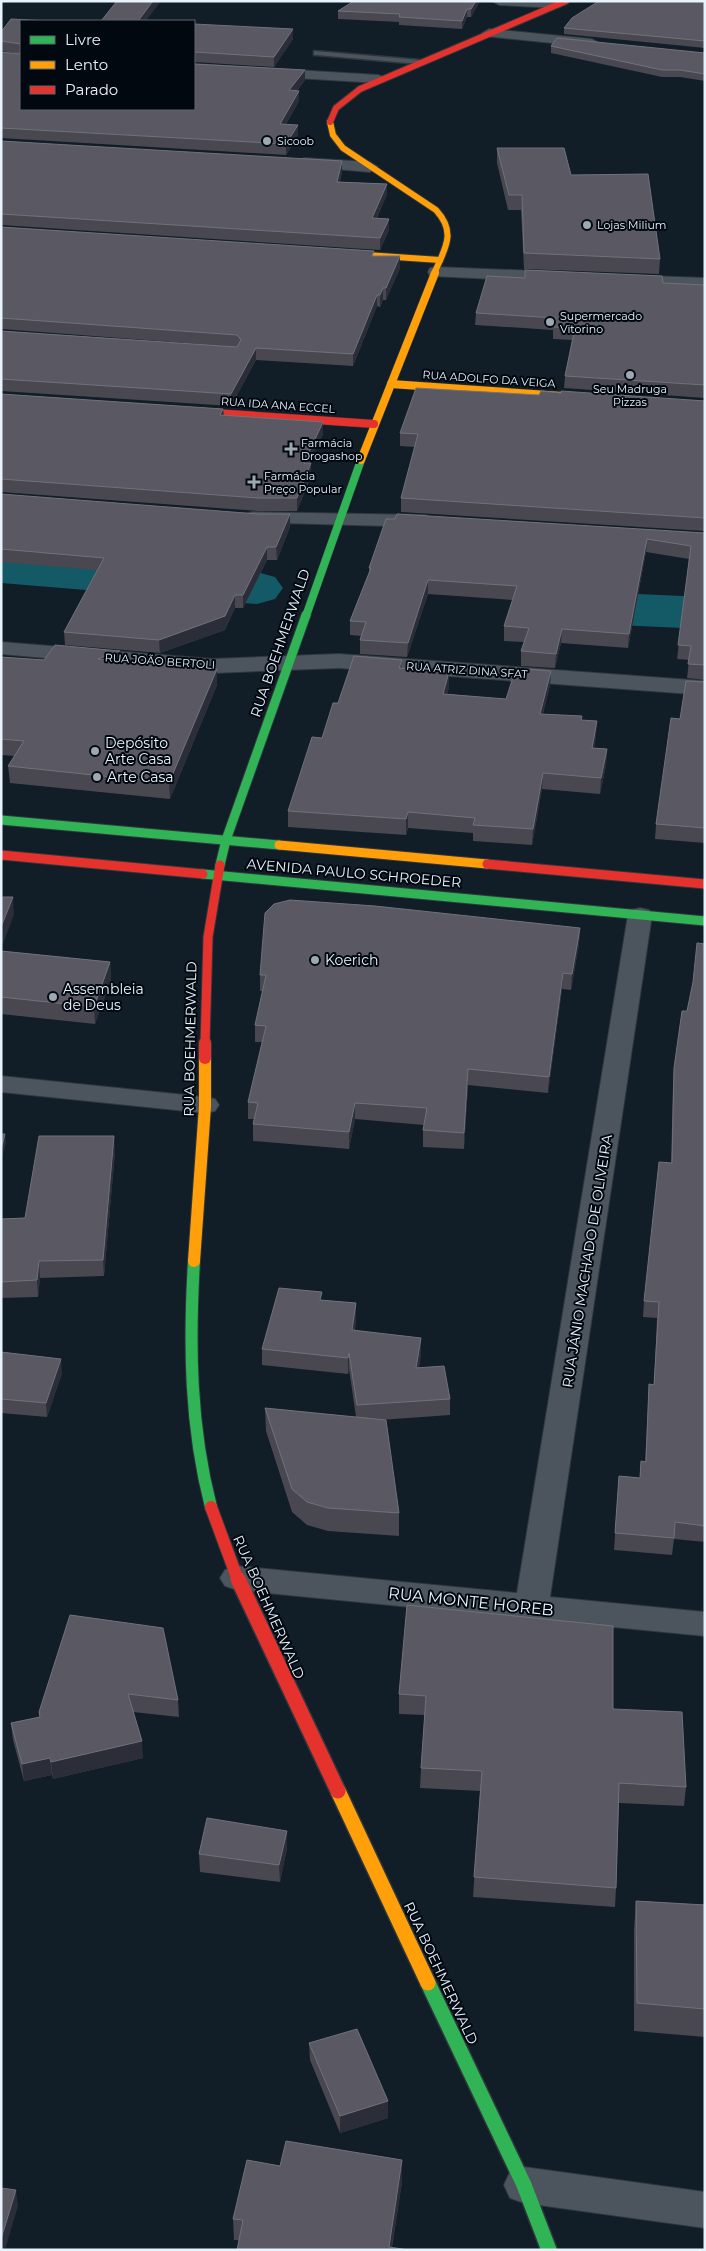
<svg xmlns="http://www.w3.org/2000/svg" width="706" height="2251" viewBox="0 0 706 2251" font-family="Montserrat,sans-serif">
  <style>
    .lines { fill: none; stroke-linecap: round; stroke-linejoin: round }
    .river { fill: #145966; fill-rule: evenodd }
    .lane-casing { stroke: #2f373e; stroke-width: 3 }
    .street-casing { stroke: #2f373e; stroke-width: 2 }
    .fast-far3-casing { stroke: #2f373e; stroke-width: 9 }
    .fast-far2-casing { stroke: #2f373e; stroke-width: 11 }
    .fast-far1-casing { stroke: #2f373e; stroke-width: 14 }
    .fast-casing { stroke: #2f373e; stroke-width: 18 }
    .slow-far4-casing { stroke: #2f373e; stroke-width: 8 }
    .slow-far3-casing { stroke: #2f373e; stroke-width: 9 }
    .slow-far2-casing { stroke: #2f373e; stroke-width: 11 }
    .slow-far1-casing { stroke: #2f373e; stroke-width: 14 }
    .slow-casing { stroke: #2f373e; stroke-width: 18 }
    .jam-far4-casing { stroke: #2f373e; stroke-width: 8 }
    .jam-far3-casing { stroke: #2f373e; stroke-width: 9 }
    .jam-far2-casing { stroke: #2f373e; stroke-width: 11 }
    .jam-far1-casing { stroke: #2f373e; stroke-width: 14 }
    .jam-casing { stroke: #2f373e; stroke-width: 18 }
    .lane { fill: #4c555d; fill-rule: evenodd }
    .street { fill: #4c555d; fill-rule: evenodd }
    .fast-far3 { stroke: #30b455; stroke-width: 8 }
    .fast-far2 { stroke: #30b455; stroke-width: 9 }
    .fast-far1 { stroke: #30b455; stroke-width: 12 }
    .fast { stroke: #30b455; stroke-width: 15 }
    .slow-far4 { stroke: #ff9f0a; stroke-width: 6 }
    .slow-far3 { stroke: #ff9f0a; stroke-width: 8 }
    .slow-far2 { stroke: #ff9f0a; stroke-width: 9 }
    .slow-far1 { stroke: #ff9f0a; stroke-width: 12 }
    .slow { stroke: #ff9f0a; stroke-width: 15 }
    .jam-far4 { stroke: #e5322d; stroke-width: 6 }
    .jam-far3 { stroke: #e5322d; stroke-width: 8 }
    .jam-far2 { stroke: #e5322d; stroke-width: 9 }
    .jam-far1 { stroke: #e5322d; stroke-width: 12 }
    .jam { stroke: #e5322d; stroke-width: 15 }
    .wall { fill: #494750 }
    .shaded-wall { fill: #2b2e38 }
    .building { fill: #5a5963; stroke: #70727b }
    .poi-dot { fill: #9ca8b2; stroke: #020810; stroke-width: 2 }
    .labels { text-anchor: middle; stroke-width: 4; stroke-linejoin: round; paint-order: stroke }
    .far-poi-label { font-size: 11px; fill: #e7f3fd; stroke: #020810; text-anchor: start }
    .far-street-label { font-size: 11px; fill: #e7f3fd; stroke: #020810 }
    .street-label { font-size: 14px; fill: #e7f3fd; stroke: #020810 }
    .poi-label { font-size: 14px; fill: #e7f3fd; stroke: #020810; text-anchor: start }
    .near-street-label { font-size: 16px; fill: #e7f3fd; stroke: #020810 }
  </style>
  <rect width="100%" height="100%" fill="#111d27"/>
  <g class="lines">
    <g class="river">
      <path d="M1,553L257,572L275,577L283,588L275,599L257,604L1,583Z"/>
      <path d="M549,590L705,597V629L549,622L530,617L523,606L530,595Z"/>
    </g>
    <defs>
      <path id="lane" d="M314,51L420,60L424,62L420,64L317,55H314Z"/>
      <g id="street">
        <path d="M492,1H563L565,4L558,8L499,5Z"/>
        <path d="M489,29L592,39L599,43L592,47L484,36L482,33Z"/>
        <path d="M194,64L379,75L386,79L379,83L194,72Z"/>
        <path d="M304,158L370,162L378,167L370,172L299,166L296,163Z"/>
        <path d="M436,267L562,272L568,273L570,277L568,281L562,282L430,276L428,272L430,268Z"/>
        <path d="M624,275L705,278V288L618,284L616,280L618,276Z"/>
        <path d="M252,512L424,515L431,517L434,521L431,525L424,527L245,522L242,518L245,514Z"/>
        <path d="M1,642L212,659L339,654L705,681V695L339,668L212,673L1,654Z"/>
        <path d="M640,908L649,910L652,915L550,1597L705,1612V1636L237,1590L225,1586L220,1578L225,1570L237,1566L517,1593L628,915L631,910Z"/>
        <path d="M1,1076L205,1097L215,1099L219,1105L215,1111L205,1113L1,1092Z"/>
        <path d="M524,2167L705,2192V2228L524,2203L510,2198L504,2185L510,2172Z"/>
      </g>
      <path id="fast-far3" d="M306,616L361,460"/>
      <g id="fast-far2">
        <path d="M1,820L279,845"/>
        <path d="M220,865L226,840L306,615"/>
        <path d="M203,874L705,921"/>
      </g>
      <path id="fast-far1" d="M194,1261C189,1345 190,1426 211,1507"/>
      <path id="fast" d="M428,1983L524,2185L549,2250"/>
      <g id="slow-far4">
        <path d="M330,122L333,135L343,148L436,210C457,233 445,248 434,274"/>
        <path d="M337,253L440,260"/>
      </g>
      <g id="slow-far3">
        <path d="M391,384L576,397"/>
        <path d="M361,460L435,273"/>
      </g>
      <path id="slow-far2" d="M279,845L487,864"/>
      <path id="slow-far1" d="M194,1261L205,1106V1058"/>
      <path id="slow" d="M338,1791L428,1983"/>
      <path id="jam-far4" d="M330,122L336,108L360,89L566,1"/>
      <path id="jam-far3" d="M186,411L374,424"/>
      <g id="jam-far2">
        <path d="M1,855L203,874"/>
        <path d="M487,864L705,884"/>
        <path d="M205,1044L208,937L220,865"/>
      </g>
      <g id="jam-far1">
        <path d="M205,1043V1058"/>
        <path d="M211,1507L238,1580"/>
      </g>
      <path id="jam" d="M238,1579L338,1791"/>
    </defs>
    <use href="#lane" class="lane-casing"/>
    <use href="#street" class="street-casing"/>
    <use href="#fast-far3" class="fast-far3-casing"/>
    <use href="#fast-far2" class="fast-far2-casing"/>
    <use href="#fast-far1" class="fast-far1-casing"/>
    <use href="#fast" class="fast-casing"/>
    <use href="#slow-far4" class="slow-far4-casing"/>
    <use href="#slow-far3" class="slow-far3-casing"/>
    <use href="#slow-far2" class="slow-far2-casing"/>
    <use href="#slow-far1" class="slow-far1-casing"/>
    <use href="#slow" class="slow-casing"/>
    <use href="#jam-far4" class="jam-far4-casing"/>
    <use href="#jam-far3" class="jam-far3-casing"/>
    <use href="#jam-far2" class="jam-far2-casing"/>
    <use href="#jam-far1" class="jam-far1-casing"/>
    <use href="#jam" class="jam-casing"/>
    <use href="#lane" class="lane"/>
    <use href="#street" class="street"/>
    <use href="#fast-far3" class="fast-far3"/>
    <use href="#fast-far2" class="fast-far2"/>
    <use href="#fast-far1" class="fast-far1"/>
    <use href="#fast" class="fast"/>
    <use href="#slow-far4" class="slow-far4"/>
    <use href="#slow-far3" class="slow-far3"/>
    <use href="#slow-far2" class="slow-far2"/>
    <use href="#slow-far1" class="slow-far1"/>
    <use href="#slow" class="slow"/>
    <use href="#jam-far4" class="jam-far4"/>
    <use href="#jam-far3" class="jam-far3"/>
    <use href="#jam-far2" class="jam-far2"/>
    <use href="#jam-far1" class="jam-far1"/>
    <use href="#jam" class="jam"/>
  </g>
  <g class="wall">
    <path d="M354,1H480L471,17H467L462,29L399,25V22L338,19V11Z"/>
    <path d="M705,1V48L564,34V28Z"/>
    <path d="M21,21V109L305,80L297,91H299V101L286,124L298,135L286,155L1,138V52L20,54L1,51V32Z"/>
    <path d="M194,24L293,39L274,67L194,62Z"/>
    <path d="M551,46L705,53V81L680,77H662L551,53Z"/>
    <path d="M1,141L342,172L340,182L387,184V194L377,218L389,219V230L380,250L1,225Z"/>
    <path d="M497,148L571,175L660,259L659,274L524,269L521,210H508L497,163Z"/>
    <path d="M1,227L374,256L400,268L386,300H383L380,307L377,306L353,366L256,360L231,406L1,391V331L225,346L1,329Z"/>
    <path d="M525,270L663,283L705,285V398L564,388L565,376L572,340L553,339V330L475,325L476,313L524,278Z"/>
    <path d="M1,394L223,409L224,416L323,434L309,463H311V476L297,511H258L1,492Z"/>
    <path d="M539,395L705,401V531L401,512V498L415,447L400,446V433Z"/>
    <path d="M1,494L290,527L277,560H267L243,608H235L225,630L160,653L65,645L64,632L97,570L1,562Z"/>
    <path d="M386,519L705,533V680L687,678L689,660L677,659L689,559L646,552L628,648L561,643L555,668L521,666V651L524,642L504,641V626L513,600L428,594L407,657L360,654V640L361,636L350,635V621L369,573V568Z"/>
    <path d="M1,657L44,660L120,661L217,669V685L170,799L10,783L8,766L15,756L1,755Z"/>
    <path d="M402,660V668L449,672V687L447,694L506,699L551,671L550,685L543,714L582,720L596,736L594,748L607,749L606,765L600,794L542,789L532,845L473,841V833L408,828L406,835L288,827V811L338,703Z"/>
    <path d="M705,682V843L655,839L656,824L680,719Z"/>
    <path d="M580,928L579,944L571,990L562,989L548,1093L468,1085L464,1149L423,1147V1130L424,1125L355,1119L349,1149L253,1141V1124L254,1119H248V1102L262,1042H255V1025L263,991H260V975Z"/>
    <path d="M705,944V1542L674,1539L672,1555L614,1550L619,1476L640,1478L641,1461L645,1462L649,1384L654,1385L657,1318L643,1317L644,1301L671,1163L673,1084L674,1068L687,1011Z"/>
    <path d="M1,951L110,962L111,980L95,1024L1,1014Z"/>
    <path d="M115,1152L104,1276L40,1278L38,1297L1,1298V1219L25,1218Z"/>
    <path d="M322,1300L356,1303V1319L355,1330L421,1354L419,1367L450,1399V1415L380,1420L399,1513V1536L328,1531L307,1525L292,1512L266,1431L265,1408L356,1417L349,1369L348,1374L262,1365V1349Z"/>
    <path d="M1,1352L62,1373L47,1417L1,1413Z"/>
    <path d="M407,1605L613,1709L686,1787L684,1806L619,1803L616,1888L615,1907L473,1897L480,1791L420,1788L421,1768L425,1715L399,1714V1694Z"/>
    <path d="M70,1615L178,1700L179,1717L133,1712L143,1758L53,1779L52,1775L24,1781L13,1740L11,1723L40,1717L39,1712Z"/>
    <path d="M287,1848L280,1882L200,1872L199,1854Z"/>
    <path d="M636,1901L705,1905V2037L634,2031V1929Z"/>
    <path d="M309,2043L388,2118L340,2133L310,2060Z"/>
    <path d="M402,2182L392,2247L234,2240L233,2219Z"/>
  </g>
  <g class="shaded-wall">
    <path d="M153,1H161L146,21H138Z"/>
    <path d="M476,1H480L471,17V9Z"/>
    <path d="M467,9V17L462,29V21Z"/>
    <path d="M293,29V39L274,67V57Z"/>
    <path d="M305,70V80L289,101V90Z"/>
    <path d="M299,91V101L280,134V124Z"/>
    <path d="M298,125V135L286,155V144Z"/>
    <path d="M342,161V172L337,192V182Z"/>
    <path d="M387,184V194L372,229V218Z"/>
    <path d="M389,219V230L380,250V238Z"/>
    <path d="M400,256V268L386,300V288Z"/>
    <path d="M383,288V300L380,307V295Z"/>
    <path d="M377,295V306L353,366V354Z"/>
    <path d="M256,348V360L231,406V394Z"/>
    <path d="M223,409L224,421L220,415Z"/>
    <path d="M323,422V434L304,475V463Z"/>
    <path d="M311,463V476L297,511V498Z"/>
    <path d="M290,514V527L277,560L276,547Z"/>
    <path d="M647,539L646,552L628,648L629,634Z"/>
    <path d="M267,547V560L243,608V595Z"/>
    <path d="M428,580V594L407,657L408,643Z"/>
    <path d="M235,595V608L225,630L160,653L159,640Z"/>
    <path d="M562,629L561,643L555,668L556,654Z"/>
    <path d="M120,651L121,667L98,659Z"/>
    <path d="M217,669V685L170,799L169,783Z"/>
    <path d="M551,671L550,685L539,729L540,714Z"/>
    <path d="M449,672V687L443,709V694Z"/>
    <path d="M597,721L596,736L591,763L592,748Z"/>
    <path d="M607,749L606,765L600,794L601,778Z"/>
    <path d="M543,773L542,789L532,845L533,829Z"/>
    <path d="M408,812V828L406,835V819Z"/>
    <path d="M13,897L14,915L1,949V927Z"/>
    <path d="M580,928L579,944L571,990L572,974Z"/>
    <path d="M110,962L111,980L95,1024L94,1007Z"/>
    <path d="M563,973L562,989L548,1093L549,1077Z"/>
    <path d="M468,1069V1085L464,1149V1133Z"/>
    <path d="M355,1103V1119L349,1149V1132Z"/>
    <path d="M5,1134L6,1143L1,1161V1150Z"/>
    <path d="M114,1136L115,1152L104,1276L103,1260Z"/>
    <path d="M39,1261L40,1278L38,1297L37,1280Z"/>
    <path d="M356,1303V1319L352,1346V1330Z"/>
    <path d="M421,1338V1354L415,1384L416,1368Z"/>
    <path d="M349,1353V1369L348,1374V1358Z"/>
    <path d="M61,1359L62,1373L47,1417L46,1403Z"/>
    <path d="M142,1741L143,1758L53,1779L51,1762Z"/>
    <path d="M50,1758L52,1775L24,1781L22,1764Z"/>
    <path d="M287,1831V1848L280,1882L279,1865Z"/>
    <path d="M388,2101V2118L340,2133V2116Z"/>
    <path d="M402,2160V2182L391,2250L389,2247Z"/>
    <path d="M16,2190L18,2206L5,2250H1V2239Z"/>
  </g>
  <g class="building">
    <path d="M117,1H153L138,21H139H101Z"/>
    <path d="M354,1H476L471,9H467L462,21L399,17L400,14L338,11Z"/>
    <path d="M599,1H705V41L564,28L572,18Z"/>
    <path d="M11,19L49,21H21V44L1,41V32Z"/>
    <path d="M194,24L293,29L274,57L194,52Z"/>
    <path d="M557,38L705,53V74L680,70H662L551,46Z"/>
    <path d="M21,49V109H194V64L305,70L289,90L299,91L280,124L298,125L286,144L1,128V52L20,54Z"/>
    <path d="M1,141L342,161L337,182L387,184L372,218L389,219L380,238L1,214Z"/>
    <path d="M497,148H564L571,175L648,174L660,259L524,253L522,195H509Z"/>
    <path d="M1,227L374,251L372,256H400L386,288H383L380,295H377L353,354L256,348L231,394L1,379V331L237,347L241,340L237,335L1,318Z"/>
    <path d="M525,270L662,276L663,283L705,285V385L565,376L575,328L554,327L556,318L476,313L487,276L525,278Z"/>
    <path d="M416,388L539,395L541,391L561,393V391L705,401V518L401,498L418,434L400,433Z"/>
    <path d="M1,394L223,409L220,415L323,422L304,463H311L297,498H258L1,479Z"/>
    <path d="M1,494L258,514H290L276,547H267L243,595H235L225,616L159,640L64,632L104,558L1,549Z"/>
    <path d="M397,514L705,533V665L688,664L691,646L678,645L691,546L647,539L629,634L562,629L556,654L521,651L529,628L504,626L517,586L428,580L408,643L360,640L366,622L350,621L371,568H369L386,519H395Z"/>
    <path d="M55,645L120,651L98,659L217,669L169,783L8,766L24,741L1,739V657L44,660Z"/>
    <path d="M354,656L402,660L399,668L449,672L443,694L506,699L516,668L551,671L540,714L582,716L581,720L597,721L592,748L607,749L601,778L543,773L533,829L473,825L475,818L408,812L406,819L288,811L312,737L322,738L333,703H338Z"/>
    <path d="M686,681L705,682V828L656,824L671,718L680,719Z"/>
    <path d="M1,897H13L1,927Z"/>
    <path d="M290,900L375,906L580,928L572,974L563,973L549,1077L468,1069L464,1133L423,1130L427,1108L355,1103L349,1132L253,1124L258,1103L248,1102L266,1026L255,1025L266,975H260L265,913L274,904Z"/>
    <path d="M697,943L705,944V1526L675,1522L674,1538L615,1533L619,1476L640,1478L641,1461L646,1462L649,1384L654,1385L659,1302L644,1301L659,1162L672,1163L674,1068L682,1011H687L693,982Z"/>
    <path d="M1,951L110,962L94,1007L1,997Z"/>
    <path d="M1,1134H5L1,1150Z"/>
    <path d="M39,1136H114L103,1260L39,1261L37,1280L1,1282V1219L25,1218Z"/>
    <path d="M279,1288L322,1292L320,1300L356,1303L352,1330L421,1338L416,1368L444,1366L450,1399L357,1405L349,1353L348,1358L262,1349Z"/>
    <path d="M1,1352L61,1359L46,1403L1,1399Z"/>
    <path d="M265,1408L386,1420L399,1513L328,1508L307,1502L292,1489Z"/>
    <path d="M407,1605L613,1626V1709L682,1712L686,1787L619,1783L616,1888L474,1877L482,1771L421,1768L426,1696L399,1694Z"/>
    <path d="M70,1615L163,1628L178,1700L128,1694L142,1741L51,1762L50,1758L22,1764L11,1723L40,1717L39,1712Z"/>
    <path d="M207,1818L287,1831L279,1865L199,1854Z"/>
    <path d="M636,1901L705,1905V2009L637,2003Z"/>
    <path d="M357,2029L388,2101L340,2116L309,2043Z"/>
    <path d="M286,2141L402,2160L389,2247L409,2250H237L243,2220L233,2219L247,2160L280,2166Z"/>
    <path d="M1,2188L16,2190L1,2239Z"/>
  </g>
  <g class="poi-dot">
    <circle cx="267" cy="141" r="5"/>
    <circle cx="587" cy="225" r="5"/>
    <circle cx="550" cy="322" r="5"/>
    <circle cx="630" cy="375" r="5"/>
    <path d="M288.5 441.5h5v5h5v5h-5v5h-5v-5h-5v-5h5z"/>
    <path d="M251.5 474.5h5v5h5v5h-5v5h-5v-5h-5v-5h5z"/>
    <circle cx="95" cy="751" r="5"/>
    <circle cx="97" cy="777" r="5"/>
    <circle cx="315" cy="960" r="5"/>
    <circle cx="53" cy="997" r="5"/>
  </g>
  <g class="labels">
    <g class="far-poi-label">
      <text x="277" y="145">Sicoob</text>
      <text x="597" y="229">Lojas Milium</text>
      <text x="560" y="320">Supermercado<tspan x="560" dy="13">Vitorino</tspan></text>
      <text x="630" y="393" text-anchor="middle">Seu Madruga<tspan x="630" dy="13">Pizzas</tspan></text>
      <text x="301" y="447">Farmácia<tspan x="301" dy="13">Drogashop</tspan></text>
      <text x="264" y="480">Farmácia<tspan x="264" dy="13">Preço Popular</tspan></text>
    </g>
    <g class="far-street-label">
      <text transform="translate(489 379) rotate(4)" y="4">RUA ADOLFO DA VEIGA</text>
      <text transform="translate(278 405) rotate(4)" y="4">RUA IDA ANA ECCEL</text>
      <text transform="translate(160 661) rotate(4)" y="4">RUA JOÃO BERTOLI</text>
      <text transform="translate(467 670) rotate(4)" y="4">RUA ATRIZ DINA SFAT</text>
    </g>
    <g class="street-label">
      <text transform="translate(280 643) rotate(-71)" y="5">RUA BOEHMERWALD</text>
      <text transform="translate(354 873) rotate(5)" y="5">AVENIDA PAULO SCHROEDER</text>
      <text transform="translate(190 1039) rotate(-89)" y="5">RUA BOEHMERWALD</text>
      <text transform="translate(587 1261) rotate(-81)" y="5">RUA JÂNIO MACHADO DE OLIVEIRA</text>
      <text transform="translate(269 1607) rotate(66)" y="5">RUA BOEHMERWALD</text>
      <text transform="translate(441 1973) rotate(65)" y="5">RUA BOEHMERWALD</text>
    </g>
    <g class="poi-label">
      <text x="105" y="748">Depósito<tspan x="105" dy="16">Arte Casa</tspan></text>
      <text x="107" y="782">Arte Casa</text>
      <text x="325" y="965">Koerich</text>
      <text x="63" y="994">Assembleia<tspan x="63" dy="16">de Deus</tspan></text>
    </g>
    <g class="near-street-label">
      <text transform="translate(471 1601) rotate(6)" y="6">RUA MONTE HOREB</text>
    </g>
  </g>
  <rect width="706" height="2251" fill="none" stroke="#e7f3fd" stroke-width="5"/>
  <rect x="20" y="20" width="175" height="90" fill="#020810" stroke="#5e666f"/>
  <rect x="30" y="36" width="25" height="8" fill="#30b455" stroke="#5e666f"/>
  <text x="65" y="45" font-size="15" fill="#e7f3fd">Livre</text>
  <rect x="30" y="61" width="25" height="8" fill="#ff9f0a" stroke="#5e666f"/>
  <text x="65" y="70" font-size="15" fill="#e7f3fd">Lento</text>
  <rect x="30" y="86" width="25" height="8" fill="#e5322d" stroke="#5e666f"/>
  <text x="65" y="95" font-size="15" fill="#e7f3fd">Parado</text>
</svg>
